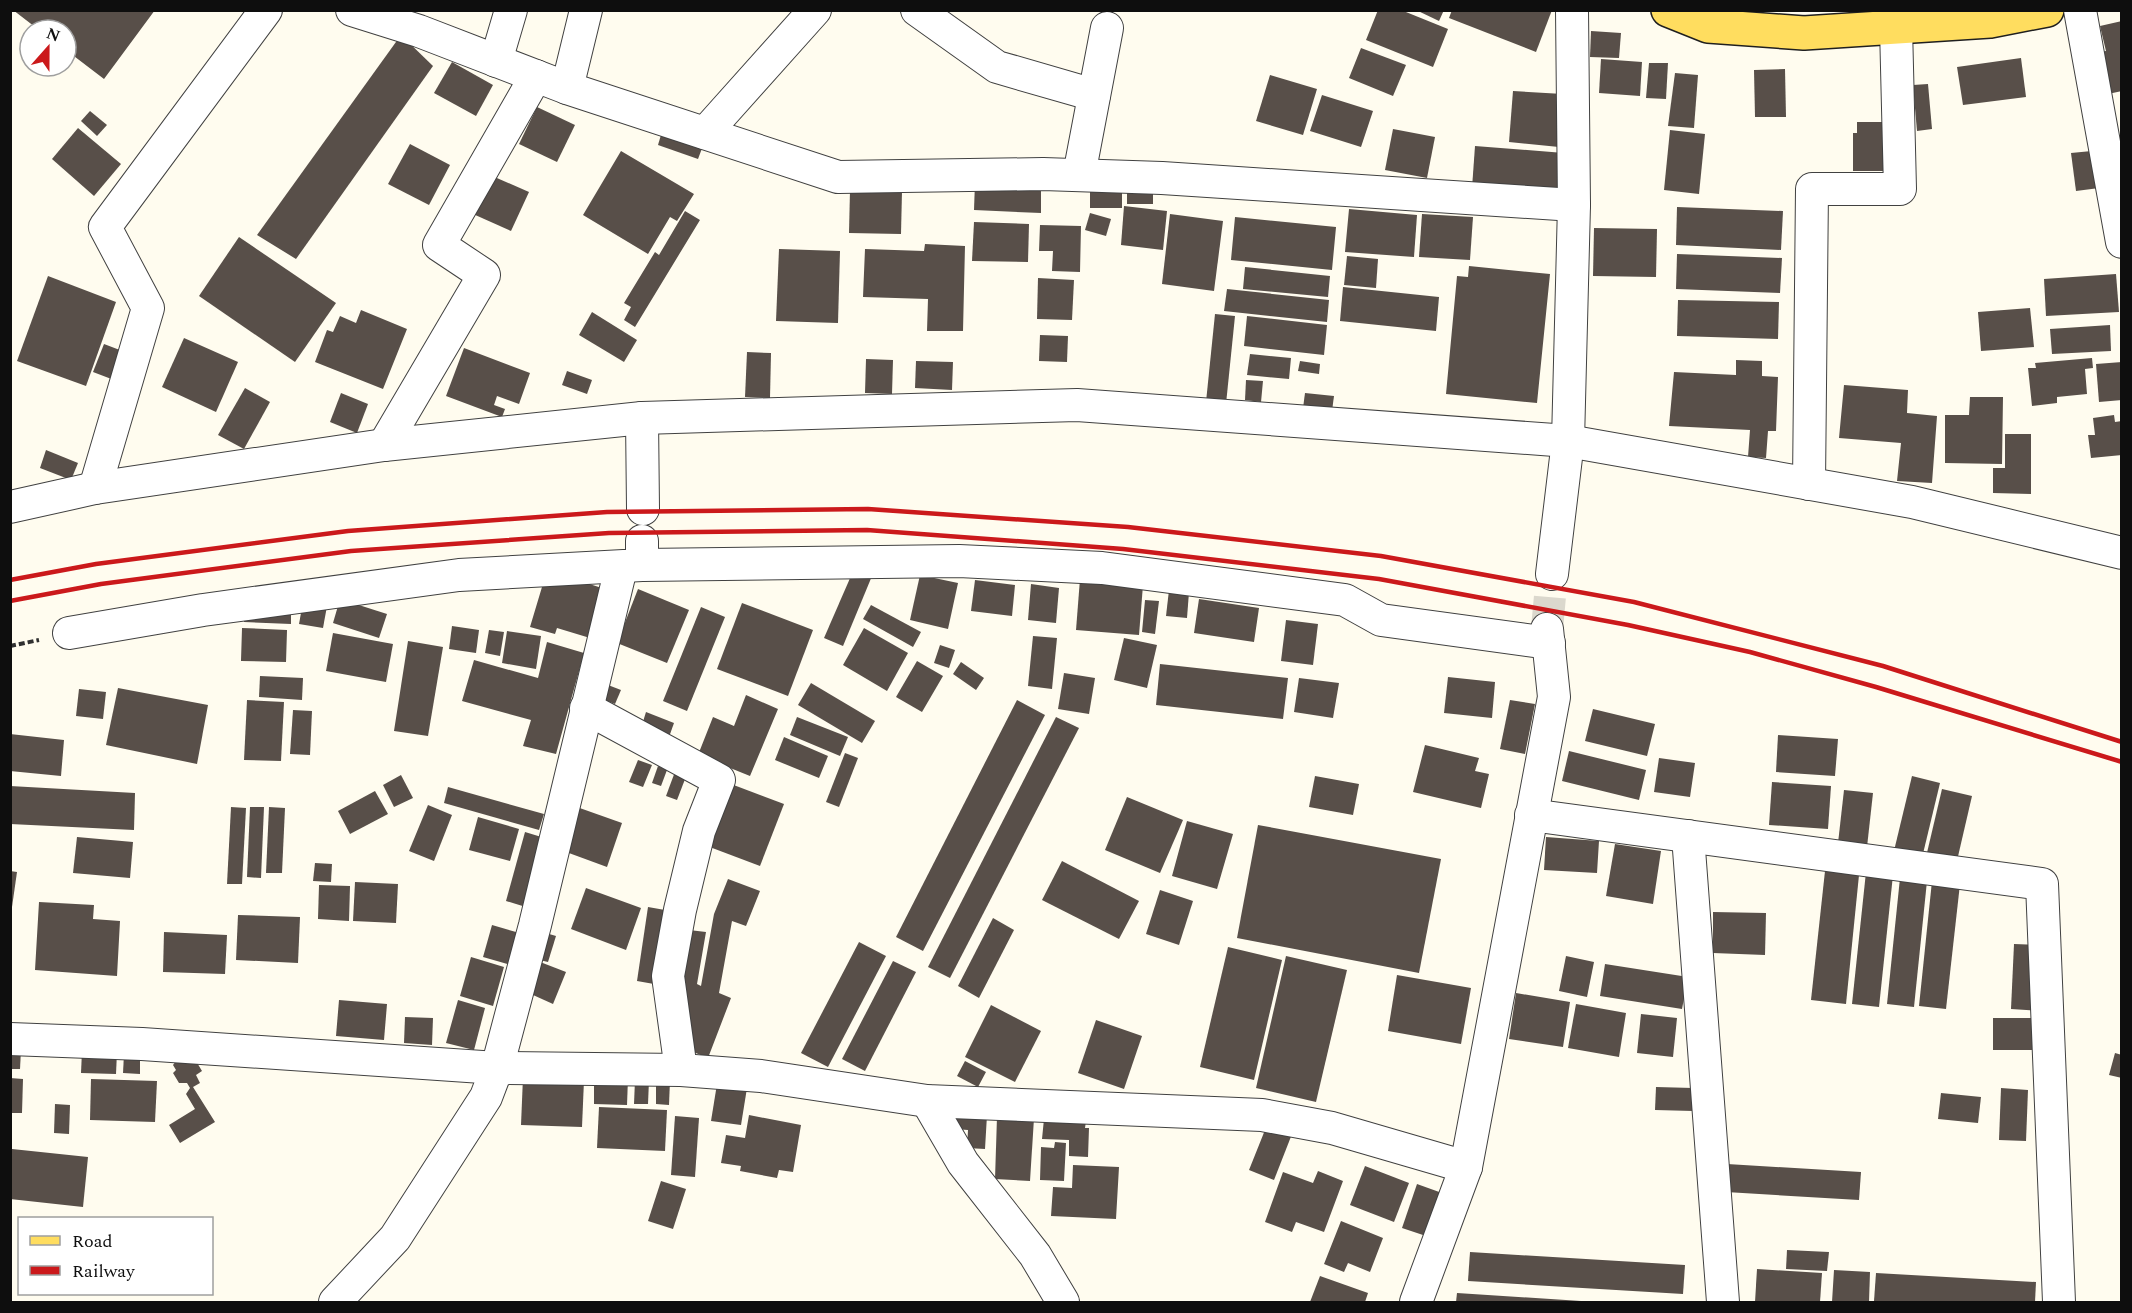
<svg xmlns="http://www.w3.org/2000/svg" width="2132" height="1313" viewBox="0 0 2132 1313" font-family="Spectral,serif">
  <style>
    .building { fill: #584f49 }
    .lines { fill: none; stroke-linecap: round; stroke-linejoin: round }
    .minor-tunnel { stroke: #dbd8cd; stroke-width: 32; stroke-dasharray: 32 16; stroke-linecap: butt }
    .minor-casing { stroke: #414141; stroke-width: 34 }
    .primary-casing { stroke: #1f1f1f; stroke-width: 36 }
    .path { stroke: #303030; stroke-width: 4; stroke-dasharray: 6 3; stroke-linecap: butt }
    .minor { stroke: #fff; stroke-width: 32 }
    .primary { stroke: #ffdd5f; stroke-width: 33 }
    .rail { stroke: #cb191b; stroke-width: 4.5 }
  </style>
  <rect width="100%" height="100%" fill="#fffcef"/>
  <g class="building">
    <path d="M13,10H155L104,79L66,50V30H39Z"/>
    <path d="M1378,10H1401L1448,29L1433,67L1366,40Z"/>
    <path d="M1416,10H1444L1439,21Z"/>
    <path d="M1452,10H1552L1536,52L1449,18Z"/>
    <path d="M2122,21V91L2108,94L2098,52L2106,51L2100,26Z"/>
    <path d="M1591,31L1621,33L1619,58L1590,57Z"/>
    <path d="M401,35L433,66L296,259L257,235Z"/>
    <path d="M1361,48L1406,65L1393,96L1349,78Z"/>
    <path d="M2021,58L2026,97L1963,105L1957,67Z"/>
    <path d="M1601,59L1642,62L1640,96L1599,93Z"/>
    <path d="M452,62L493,85L476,116L434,93Z"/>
    <path d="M1649,63H1668L1666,99L1646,98Z"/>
    <path d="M1785,69L1786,117H1755L1754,70Z"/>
    <path d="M1675,73L1698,75L1694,128L1668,126Z"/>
    <path d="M1270,75L1317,89L1303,135L1256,121Z"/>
    <path d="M1928,84L1932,129L1917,131L1913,85Z"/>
    <path d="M1513,91L1563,94L1559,147L1509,142Z"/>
    <path d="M1322,95L1373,111L1361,147L1310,131Z"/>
    <path d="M537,107L575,125L557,162L519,144Z"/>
    <path d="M90,111L107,125L97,136L81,121Z"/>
    <path d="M1857,122H1883L1892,171H1853V133H1857Z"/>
    <path d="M78,128L121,164L94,196L52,159Z"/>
    <path d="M663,128L704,143L698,159L658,145Z"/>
    <path d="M1393,129L1435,137L1427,178L1385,170Z"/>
    <path d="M1670,130L1705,134L1699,194L1664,190Z"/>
    <path d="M410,144L450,165L429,205L388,184Z"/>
    <path d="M1475,146L1564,153L1561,196L1472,188Z"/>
    <path d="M2102,150L2107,187L2076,191L2071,153Z"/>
    <path d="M621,151L694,194L677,221L670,217L648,254L583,215Z"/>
    <path d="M490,175L529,192L511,231L473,214Z"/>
    <rect x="1090" y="180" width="32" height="28"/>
    <path d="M975,182L1041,184V213L974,210Z"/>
    <rect x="1127" y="182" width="26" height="22"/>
    <path d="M850,190L902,191L901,234L849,233Z"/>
    <path d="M1124,206L1167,211L1163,250L1121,245Z"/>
    <path d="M1677,207L1783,211L1781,250L1676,245Z"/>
    <path d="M1349,209L1417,215L1414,257L1345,252Z"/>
    <path d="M685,211L700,220L635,327L624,320L631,307L624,303L655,252L659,255Z"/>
    <path d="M1090,213L1111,219L1106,236L1085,230Z"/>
    <path d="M1170,214L1223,221L1214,291L1162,284Z"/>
    <path d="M1422,214L1473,217L1470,260L1419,257Z"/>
    <path d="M1235,217L1336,227L1332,270L1231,260Z"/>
    <path d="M974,222L1029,224L1028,262L972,261Z"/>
    <path d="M1040,225L1081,226L1080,272L1052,271L1053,251H1039Z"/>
    <path d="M1594,228L1657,229L1656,277L1593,276Z"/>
    <path d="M239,237L336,303L295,362L199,296Z"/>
    <path d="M925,244L965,246L963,331H927L928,299L863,297L865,249L924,251Z"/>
    <path d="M779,249L840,251L838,323L776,321Z"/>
    <path d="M1677,254L1782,258L1780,293L1676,289Z"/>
    <path d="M1347,256L1378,259L1376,288L1344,285Z"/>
    <path d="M1469,266L1550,274L1537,403L1446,394L1457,276L1468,277Z"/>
    <path d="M1245,267L1330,276L1328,297L1243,289Z"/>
    <path d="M2116,274L2119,312L2046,316L2044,279Z"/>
    <path d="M48,276L116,302L86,386L17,361Z"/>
    <path d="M1038,278L1074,280L1072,320L1037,319Z"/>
    <path d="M1343,287L1439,297L1436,331L1340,321Z"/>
    <path d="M1227,289L1329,300L1327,322L1224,311Z"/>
    <path d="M1678,300L1779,302L1778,339L1677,336Z"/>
    <path d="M2030,308L2034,347L1981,351L1978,312Z"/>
    <path d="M361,310L407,329L383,389L315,362L327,330L333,332L340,316L356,323Z"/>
    <path d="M592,312L637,340L624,362L579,335Z"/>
    <path d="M1215,314L1235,316L1226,404L1206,402Z"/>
    <path d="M1247,316L1327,325L1324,355L1244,346Z"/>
    <path d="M2110,325L2111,351L2052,354L2050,329Z"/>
    <path d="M1040,335L1068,336L1067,362L1039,361Z"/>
    <path d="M184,338L238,362L216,412L162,387Z"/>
    <path d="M104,344L125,352L114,380L93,372Z"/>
    <path d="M464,348L530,373L519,404L497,396L494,405L505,409L502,417L446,396Z"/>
    <path d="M747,352L771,353L770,398L745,397Z"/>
    <path d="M1250,354L1291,358L1289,379L1247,375Z"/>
    <path d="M2092,358L2093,368L2085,369L2087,394L2057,397V403L2032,406L2028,368H2036L2035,363Z"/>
    <path d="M866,359L893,360L892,394L865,393Z"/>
    <path d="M1736,360L1762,361V376L1778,377L1776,431H1768L1766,458L1748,457L1750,430L1669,426L1674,372L1736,375Z"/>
    <path d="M916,361L953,362L952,390L915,388Z"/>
    <path d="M1300,361L1320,364L1319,374L1298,371Z"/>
    <path d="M2122,362V400L2099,402L2096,364Z"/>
    <path d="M567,371L592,380L587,394L562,385Z"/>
    <path d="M1246,380L1263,381L1261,402L1245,400Z"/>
    <path d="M1844,385L1908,390L1907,413L1937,416L1932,483L1897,481L1901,443L1839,438Z"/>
    <path d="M245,388L270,402L244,449L218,435Z"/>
    <path d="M341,393L368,404L357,433L330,422Z"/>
    <path d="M1305,393L1334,396L1332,411L1303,408Z"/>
    <path d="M1970,397H2003L2002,464L1945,463V415H1969Z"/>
    <path d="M2114,415L2115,422L2122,421V455L2091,458L2088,435H2095L2093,418Z"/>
    <path d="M2005,434H2031V494L1993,493V468H2005Z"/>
    <path d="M46,450L78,463L71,480L40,468Z"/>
    <path d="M854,569L872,576L843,646L824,638Z"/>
    <path d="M920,575L958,583L948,629L910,620Z"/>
    <path d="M1080,579L1143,585L1139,635L1076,630Z"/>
    <path d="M975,580L1015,585L1012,616L971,611Z"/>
    <path d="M580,581L605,589L590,638L557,628L555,634L530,627L542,587Z"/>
    <path d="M1031,584L1059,588L1056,623L1028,620Z"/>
    <path d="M638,589L689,610L667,663L617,643Z"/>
    <path d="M1169,590L1189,592L1187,618L1166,616Z"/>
    <path d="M340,599L387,614L379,638L333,623Z"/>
    <path d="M1199,599L1259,608L1254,642L1194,633Z"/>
    <path d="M1145,600L1159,601L1155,634L1142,632Z"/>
    <path d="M303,602L327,606L323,628L299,624Z"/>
    <path d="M742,603L813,630L788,696L717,669Z"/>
    <path d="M871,605L921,632L913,647L863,619Z"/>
    <path d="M245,607L291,609V624L244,622Z"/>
    <path d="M701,607L725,617L687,711L663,701Z"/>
    <path d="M1286,620L1318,624L1313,665L1281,661Z"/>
    <path d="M452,626L479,630L476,653L449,649Z"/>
    <path d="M242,628L287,630L286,662L241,661Z"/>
    <path d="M864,628L908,653L887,691L843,665Z"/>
    <path d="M489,630L504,632L500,656L485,653Z"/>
    <path d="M507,631L541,636L536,669L502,663Z"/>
    <path d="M333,633L393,644L386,682L326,671Z"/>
    <path d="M1033,636L1057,638L1052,689L1028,686Z"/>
    <path d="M1124,638L1157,645L1147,688L1114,680Z"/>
    <path d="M408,641L443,647L428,736L394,731Z"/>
    <path d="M547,642L584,653L556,754L523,746L531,720L462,701L474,660L538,678Z"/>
    <path d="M940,645L955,650L949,668L934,663Z"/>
    <path d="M917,661L943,676L922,712L896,697Z"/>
    <path d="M961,662L984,678L976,690L953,674Z"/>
    <path d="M1160,664L1288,678L1283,719L1156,705Z"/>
    <path d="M1064,673L1095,678L1089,714L1058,709Z"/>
    <path d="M260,676L303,678L302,700L259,697Z"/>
    <path d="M1448,677L1495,682L1492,718L1444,713Z"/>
    <path d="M1299,678L1339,683L1333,718L1294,712Z"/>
    <path d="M811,683L875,721L862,743L798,705Z"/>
    <path d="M608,685L621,690L615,704L602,699Z"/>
    <path d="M118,688L208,705L197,764L106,745Z"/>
    <path d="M79,689L106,692L103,719L76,716Z"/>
    <path d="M746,695L778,709L750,776L698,755L713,717L734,726Z"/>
    <path d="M247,700L284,702L281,761L244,760Z"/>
    <path d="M1017,700L1045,715L923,951L896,937Z"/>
    <path d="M1510,700L1535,704L1525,754L1500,749Z"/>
    <path d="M1593,709L1655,724L1647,756L1585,741Z"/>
    <path d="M293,710L312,711L310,755L290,754Z"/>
    <path d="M646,712L674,723L669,737L642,725Z"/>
    <path d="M797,717L848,737L840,756L790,735Z"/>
    <path d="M1056,717L1079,728L950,978L928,967Z"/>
    <path d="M10,734L64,740L61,776L10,771Z"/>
    <path d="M1778,735L1838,739L1835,776L1776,772Z"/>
    <path d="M784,737L828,756L819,778L775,760Z"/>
    <path d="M1425,745L1479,758L1475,771L1489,774L1481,808L1413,792Z"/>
    <path d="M1569,751L1646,770L1639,800L1562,781Z"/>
    <path d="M845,753L858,758L839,807L826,802Z"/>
    <path d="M1659,758L1695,763L1690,797L1654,792Z"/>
    <path d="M638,760L652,765L643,787L629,782Z"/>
    <path d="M658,766L667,770L661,786L652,783Z"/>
    <path d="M676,769L687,774L677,800L666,796Z"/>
    <path d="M401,775L413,798L394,807L383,785Z"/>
    <path d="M1315,776L1359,784L1353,815L1309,807Z"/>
    <path d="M1912,776L1940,783L1921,862L1893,855Z"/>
    <path d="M1772,782L1831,786L1828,829L1769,825Z"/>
    <path d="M731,784L784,804L760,866L707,846Z"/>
    <path d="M10,786L135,793L134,830L10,824Z"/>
    <path d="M448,787L544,814L539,830L444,803Z"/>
    <path d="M1942,789L1972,796L1956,865L1926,857Z"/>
    <path d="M1844,790L1873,793L1866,856L1837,852Z"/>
    <path d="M375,791L388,814L350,834L338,811Z"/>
    <path d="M1127,797L1183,820L1160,873L1105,850Z"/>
    <path d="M428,805L452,815L434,861L409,851Z"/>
    <path d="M574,806L622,823L607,867L558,849Z"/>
    <path d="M231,807L246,808L242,884H227Z"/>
    <path d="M250,807H264L261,878L247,877Z"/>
    <path d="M269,807L285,808L282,873H266Z"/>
    <path d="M478,817L519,829L510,861L469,850Z"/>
    <path d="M1187,821L1233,834L1217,889L1172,876Z"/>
    <path d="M1258,825L1441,859L1419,973L1237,938Z"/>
    <path d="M525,832L548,839L529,908L506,901Z"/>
    <path d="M77,837L133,842L130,878L73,873Z"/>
    <path d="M1546,837L1599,841L1597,873L1544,870Z"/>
    <path d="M1615,844L1661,851L1653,904L1606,896Z"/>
    <path d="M1062,861L1139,901L1119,939L1042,900Z"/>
    <path d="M315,863L332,864L331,882L313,881Z"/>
    <path d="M10,871L17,872L12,907H10Z"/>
    <path d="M1825,871L1859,875L1846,1004L1811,1000Z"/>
    <path d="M1866,872L1893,875L1879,1007L1852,1004Z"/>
    <path d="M1900,878L1927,881L1914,1007L1887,1004Z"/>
    <path d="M728,879L760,891L746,926L732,921L719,993L731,998L708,1058L686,1049L680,978L689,930L706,932L697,984L701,986L714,914Z"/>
    <path d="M1932,881L1960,884L1946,1009L1919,1006Z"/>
    <path d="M355,882L398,884L396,923L353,921Z"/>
    <path d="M319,885L350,886L349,921L318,919Z"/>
    <path d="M586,888L641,908L626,950L571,929Z"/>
    <path d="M1160,890L1193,901L1179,945L1146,934Z"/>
    <path d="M39,902L94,905L93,919L120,921L117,976L35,970Z"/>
    <path d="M648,907L665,910L654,984L637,981Z"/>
    <path d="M1713,912L1766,913L1765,955L1713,953Z"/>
    <path d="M238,915L300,917L298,963L236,960Z"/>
    <path d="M993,918L1014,930L979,998L958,986Z"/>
    <path d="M492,925L523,934L514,966L483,957Z"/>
    <path d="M539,931L556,936L548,962L531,958Z"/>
    <path d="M164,932L227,935L225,974L163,972Z"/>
    <path d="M859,942L886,956L828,1067L801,1053Z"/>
    <path d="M2014,944L2044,945L2041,1011L2011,1009Z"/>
    <path d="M1228,947L1282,960L1254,1080L1200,1067Z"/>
    <path d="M1286,956L1347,970L1316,1102L1256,1088Z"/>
    <path d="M1566,956L1594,962L1587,997L1559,991Z"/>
    <path d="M471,957L504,967L493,1006L460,996Z"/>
    <path d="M535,960L566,972L553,1004L522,990Z"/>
    <path d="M893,961L916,972L865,1071L842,1059Z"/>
    <path d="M1605,964L1688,977L1682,1009L1600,996Z"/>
    <path d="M1397,975L1471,988L1461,1044L1388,1031Z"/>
    <path d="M1516,993L1570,1002L1563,1047L1509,1039Z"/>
    <path d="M339,1000L387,1004L384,1040L336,1036Z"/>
    <path d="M458,1000L485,1008L474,1050L446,1043Z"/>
    <path d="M1576,1004L1626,1013L1619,1057L1568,1048Z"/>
    <path d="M991,1005L1041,1031L1015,1082L965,1057Z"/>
    <path d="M1641,1014L1677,1018L1673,1057L1637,1053Z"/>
    <path d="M405,1017L433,1018L432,1045L404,1043Z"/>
    <path d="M1993,1018H2037L2038,1050H1993Z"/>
    <path d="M1096,1020L1142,1036L1124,1089L1078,1073Z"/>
    <path d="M10,1050H21L20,1069H10Z"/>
    <path d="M82,1051L117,1052L116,1074L81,1073Z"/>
    <path d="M2115,1053L2122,1055V1078L2109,1075Z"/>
    <path d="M124,1054H140V1074L123,1073Z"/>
    <path d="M176,1061H196L202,1071L196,1075L200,1083L193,1087L215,1122L180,1143L169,1125L195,1109L186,1094L190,1088L187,1083H179L173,1073L176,1070L173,1065Z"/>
    <path d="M965,1061L986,1072L978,1087L957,1076Z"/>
    <path d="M594,1076L628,1078L627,1105L594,1104Z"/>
    <path d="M523,1077L584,1080L582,1127L521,1125Z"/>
    <path d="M10,1078L23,1079L22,1113H10Z"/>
    <path d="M91,1079L157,1081L155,1122L90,1120Z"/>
    <path d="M656,1079L670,1080L669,1105L656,1104Z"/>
    <path d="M635,1080H649L648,1104H634Z"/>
    <path d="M717,1084L747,1088L741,1125L711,1121Z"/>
    <path d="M1656,1087L1693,1088V1111L1655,1110Z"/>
    <path d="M2001,1088L2028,1090L2026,1141L1999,1140Z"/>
    <path d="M1941,1093L1981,1097L1978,1123L1938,1119Z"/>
    <path d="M55,1104L70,1105L69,1134L54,1133Z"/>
    <path d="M599,1107L667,1110L665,1151L597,1148Z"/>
    <path d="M955,1113L987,1115L985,1149L967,1148L968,1130L954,1129Z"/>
    <path d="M749,1115L801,1125L793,1172L779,1170L777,1178L740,1171L741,1166L721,1163L726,1135L745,1138Z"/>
    <path d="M675,1116L699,1118L695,1177L671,1175Z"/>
    <path d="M997,1117L1034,1118L1030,1181L995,1179Z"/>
    <path d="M1044,1119L1086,1121L1085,1128H1089L1088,1157L1069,1156V1140L1042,1139Z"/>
    <path d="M1267,1125L1292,1134L1274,1180L1249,1170Z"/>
    <path d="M1055,1142L1066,1143L1064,1181L1040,1180L1041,1147L1054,1148Z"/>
    <path d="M12,1149L88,1157L83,1207L10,1199Z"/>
    <path d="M1727,1164L1861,1172L1859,1200L1726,1192Z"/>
    <path d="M1073,1165L1119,1167L1116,1219L1051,1216L1053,1187L1072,1188Z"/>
    <path d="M1365,1166L1409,1183L1394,1222L1350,1205Z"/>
    <path d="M1318,1171L1343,1181L1324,1232L1296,1222L1292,1232L1265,1222L1283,1172L1313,1183Z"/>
    <path d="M661,1181L686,1189L673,1229L648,1221Z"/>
    <path d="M1417,1184L1442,1193L1426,1236L1402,1228Z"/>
    <path d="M1341,1221L1383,1238L1370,1272L1348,1263L1344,1272L1324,1264Z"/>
    <path d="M1787,1250L1829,1252L1827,1271L1786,1269Z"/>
    <path d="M1470,1252L1685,1265L1683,1294L1468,1281Z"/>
    <path d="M1757,1269L1822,1273L1820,1302H1755Z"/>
    <path d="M1834,1270L1870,1272L1869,1302H1832Z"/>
    <path d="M1876,1273L2036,1282L2035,1302L1874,1301Z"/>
    <path d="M1320,1276L1368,1293L1365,1302H1310Z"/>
    <path d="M1457,1293L1581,1301V1302H1456Z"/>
  </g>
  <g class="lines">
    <path class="minor-tunnel" d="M1547,629L1552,574"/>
    <defs>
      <g id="minor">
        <path d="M352,10L419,31L567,88L838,177L1043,174L1162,178L1574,205"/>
        <path d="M917,10L997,67L1094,95"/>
        <path d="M2080,10L2122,242"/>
        <path d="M496,61L511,10"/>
        <path d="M567,88L586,10"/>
        <path d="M705,133L815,10"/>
        <path d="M1079,175L1107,28"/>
        <path d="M642,418L643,509"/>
        <path d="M384,445L484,275L439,245L536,76"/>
        <path d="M1809,484L1812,189H1900L1896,27"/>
        <path d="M95,488L148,308L105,227L266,10"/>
        <path d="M10,507L95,488L384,445L642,418L1077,405L1568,441L1912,502L2122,553"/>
        <path d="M642,565L959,561L1102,568L1345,600L1381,620L1549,643"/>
        <path d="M1552,574L1568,441L1574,205L1572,10"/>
        <path d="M69,633L203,610L459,575L642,565V541"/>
        <path d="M586,708L719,780L699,831L680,910L668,976L681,1070"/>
        <path d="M1531,815L2042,884L2059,1302"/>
        <path d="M1688,836L1723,1302"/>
        <path d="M10,1039L142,1044L497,1068L681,1070L761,1076L927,1101L1262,1115L1332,1128L1466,1167"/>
        <path d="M927,1101L963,1163L1035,1255L1063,1302"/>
        <path d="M335,1302L395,1238L486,1097L497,1068L535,925L621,568"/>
        <path d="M1416,1302L1466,1167L1554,697L1547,629"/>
      </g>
      <path id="primary" d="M1668,10L1708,26L1804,33L1990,21L2047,10"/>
    </defs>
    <use href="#minor" class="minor-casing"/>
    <use href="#primary" class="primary-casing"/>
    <path class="path" d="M10,646L39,640"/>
    <use href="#minor" class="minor"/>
    <use href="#primary" class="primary"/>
    <g class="rail">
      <path d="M10,580L96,564L348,531L607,512L868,509L1128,527L1381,556L1634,602L1883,666L2122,742"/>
      <path d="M10,601L101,584L351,551L609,533L867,530L1123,549L1379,579L1628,625L1750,652L1876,687L2122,762"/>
    </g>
  </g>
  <rect width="2132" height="1313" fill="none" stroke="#0e0e0e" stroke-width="24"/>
  <rect x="18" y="1217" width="195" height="78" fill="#ffffff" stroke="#9f9f9f" stroke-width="1.5"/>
  <rect x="30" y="1236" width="30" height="9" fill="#ffdd5f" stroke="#9f9f9f" stroke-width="1.5"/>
  <text x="72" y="1247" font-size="18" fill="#0e0e0e">Road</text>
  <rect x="30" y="1266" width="30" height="9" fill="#cb191b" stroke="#9f9f9f" stroke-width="1.5"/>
  <text x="72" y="1277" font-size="18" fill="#0e0e0e">Railway</text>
  <g transform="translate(48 48) rotate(21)"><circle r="28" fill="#ffffff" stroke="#9f9f9f" stroke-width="1.5"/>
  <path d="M0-4.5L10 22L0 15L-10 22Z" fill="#cb191b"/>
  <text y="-9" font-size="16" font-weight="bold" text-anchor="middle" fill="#0e0e0e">N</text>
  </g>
</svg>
